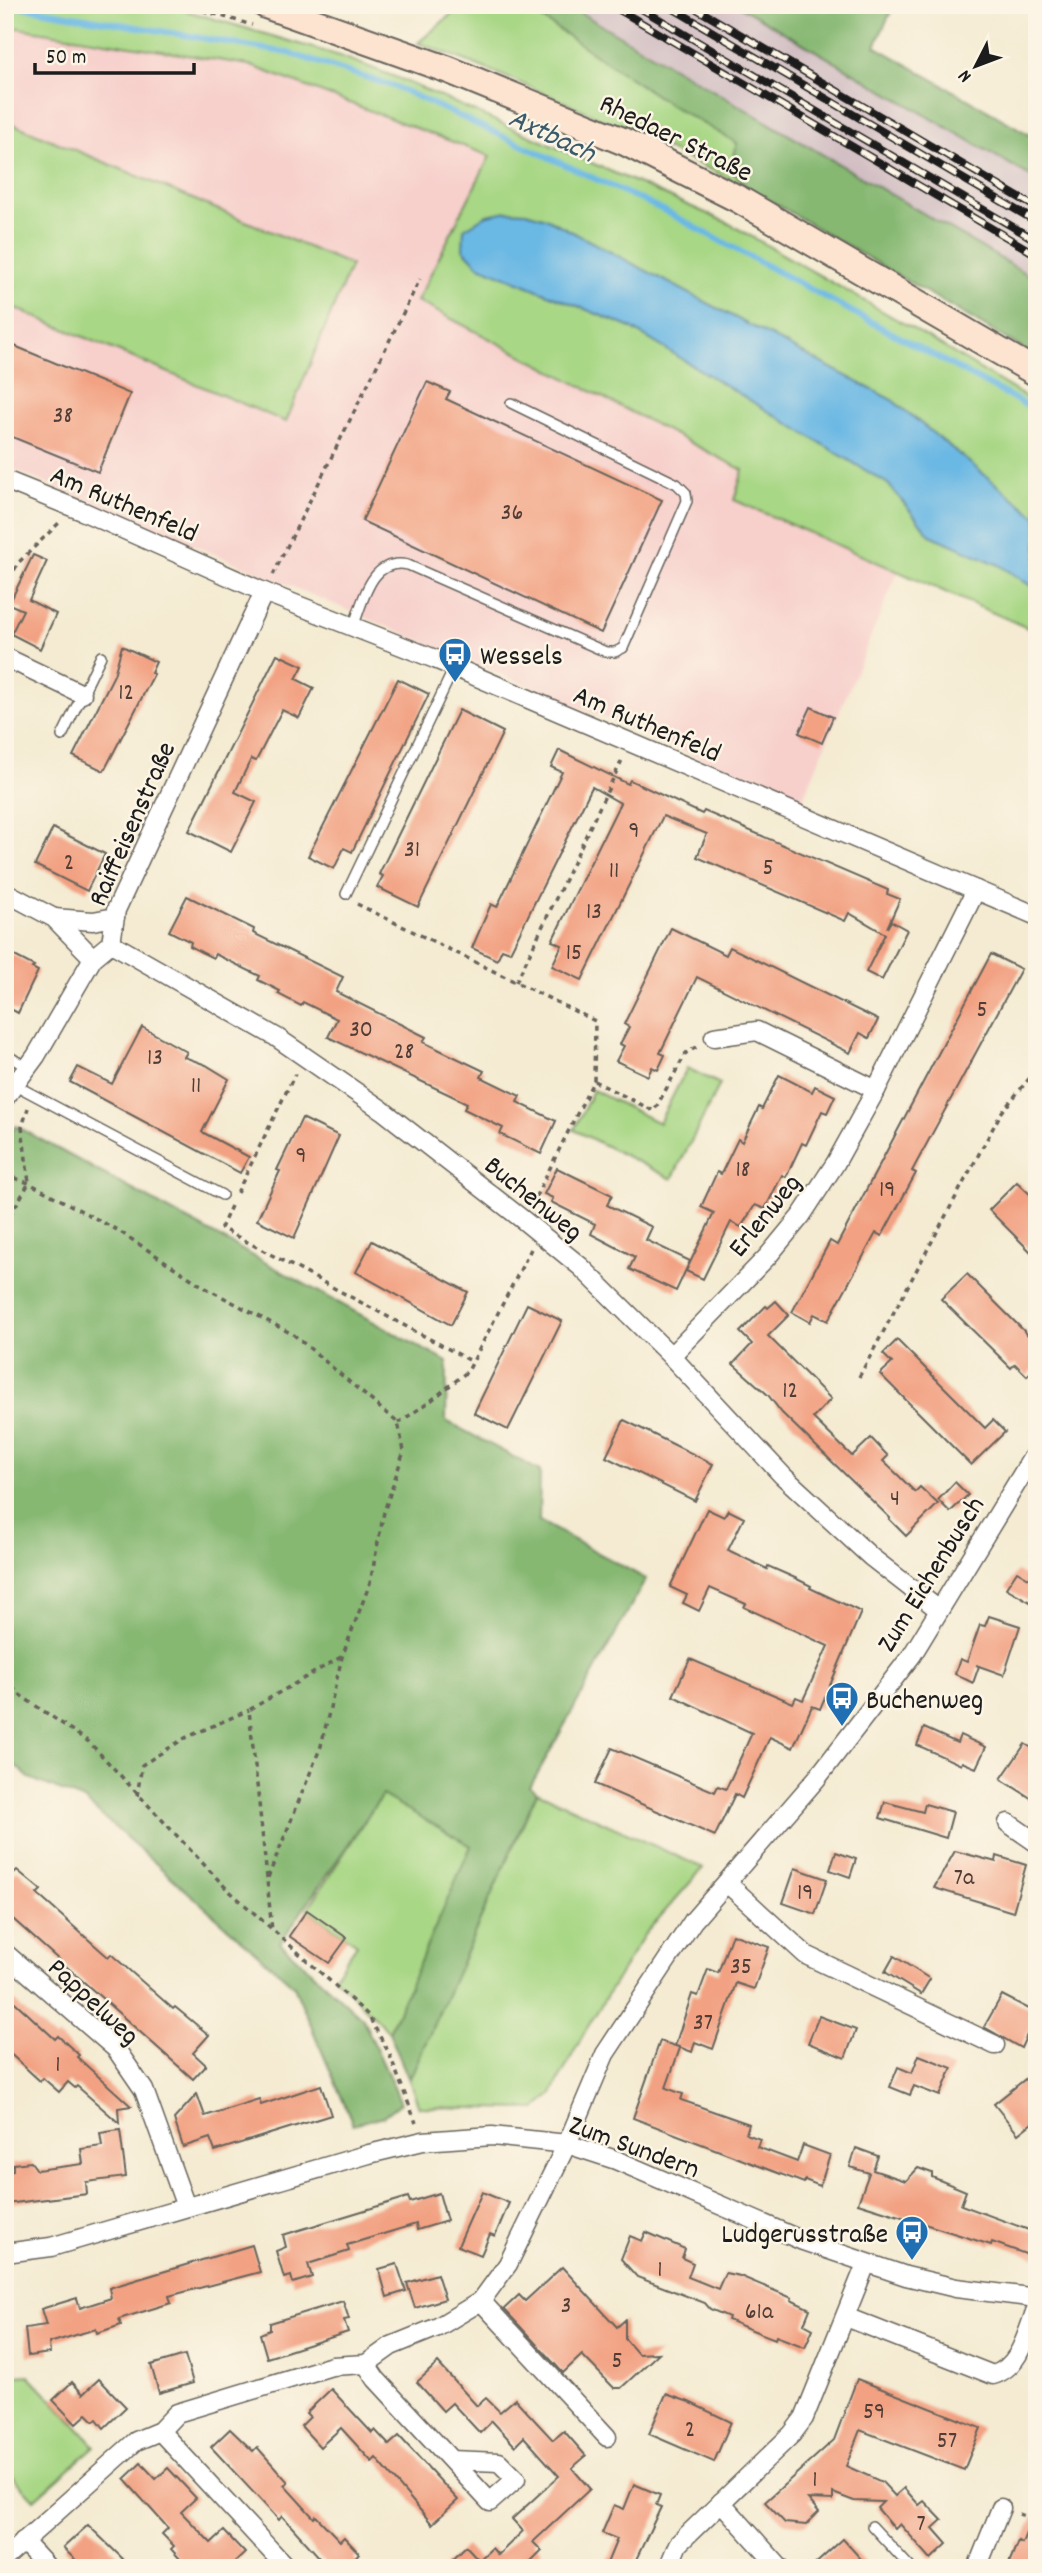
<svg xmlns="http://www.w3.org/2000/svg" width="1042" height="2573" viewBox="0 0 1042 2573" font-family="Dekko,sans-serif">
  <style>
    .built { fill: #f7d0cc }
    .industrial { fill: #d2bec3 }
    .green { fill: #a8d785; stroke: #627a50; stroke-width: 2 }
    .forest { fill: #86b872; stroke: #516a47; stroke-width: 2 }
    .water { fill: #6ab8e4; stroke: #436a80; stroke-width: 2 }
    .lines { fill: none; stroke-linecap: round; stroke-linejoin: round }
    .stream { stroke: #6ab8e4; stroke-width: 6 }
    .building { fill: #f2a182 }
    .lane-casing { stroke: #68645c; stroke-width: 12 }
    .street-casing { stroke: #68645c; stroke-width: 21 }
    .secondary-casing { stroke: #68645c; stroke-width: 30 }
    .path { stroke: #68645c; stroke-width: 3.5; stroke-dasharray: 5 5; stroke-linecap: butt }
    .lane { stroke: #fff; stroke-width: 9 }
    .street { stroke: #fff; stroke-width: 18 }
    .secondary { stroke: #fde4d0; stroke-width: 26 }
    .rail-casing { stroke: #1c1c1c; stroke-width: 8 }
    .rail { stroke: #fcf5e5; stroke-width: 5; stroke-dasharray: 16; stroke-linecap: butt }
    .labels { text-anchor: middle; stroke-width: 5; stroke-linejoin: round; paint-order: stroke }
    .number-label { font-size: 24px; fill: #523d36 }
    .street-label { font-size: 28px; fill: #1c1c1c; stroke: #fcf5e5 }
    .poi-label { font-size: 28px; fill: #1c1c1c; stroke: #fcf5e5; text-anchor: start }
    .water-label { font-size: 30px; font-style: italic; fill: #3b5a6c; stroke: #fcf5e5 }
  </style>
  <rect width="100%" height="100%" fill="#fcf5e5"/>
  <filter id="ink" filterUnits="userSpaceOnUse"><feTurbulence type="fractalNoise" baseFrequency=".0143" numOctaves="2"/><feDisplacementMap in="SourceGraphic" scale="14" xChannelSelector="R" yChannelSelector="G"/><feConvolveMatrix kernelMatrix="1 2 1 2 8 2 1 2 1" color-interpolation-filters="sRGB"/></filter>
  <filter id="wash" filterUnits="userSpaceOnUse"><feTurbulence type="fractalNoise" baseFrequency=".00686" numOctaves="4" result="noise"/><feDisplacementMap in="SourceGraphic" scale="28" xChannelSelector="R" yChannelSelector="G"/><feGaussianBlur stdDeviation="1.57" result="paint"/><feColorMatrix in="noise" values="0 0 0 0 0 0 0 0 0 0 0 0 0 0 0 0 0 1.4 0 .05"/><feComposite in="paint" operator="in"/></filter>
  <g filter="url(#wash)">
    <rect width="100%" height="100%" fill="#f4ebd2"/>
    <path class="built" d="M5,26L249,65L490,157L417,301L744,470L734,500L898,572L802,801L5,466Z"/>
    <path class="industrial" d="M567,5H737L853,73L1037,181V280Z"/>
    <g class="green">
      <path d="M5,5H167L340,56L398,78L726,222L917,331L1037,404V632L734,500L743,470L417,301L490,156L249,65L5,26Z"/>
      <path d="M462,5H522L672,106L737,143L731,170L747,187C639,136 531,83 418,43Z"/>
      <path d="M13,124L351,265L286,422L5,304V144Z"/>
      <path d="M687,1068L720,1084L672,1179L574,1130L593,1090L659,1123Z"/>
      <path d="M537,1792L703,1868L644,1935L584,2033L551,2095L536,2109L419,2107L409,2080Z"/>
      <path d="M382,1795L472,1846L389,2032L334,1977L357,1944L307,1910Z"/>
      <path d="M29,2375L95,2446L34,2500L5,2469V2377Z"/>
    </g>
    <g class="forest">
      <path d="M522,5H567L1037,280V357L747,187L731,170L737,143L672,106Z"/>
      <path d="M737,5H894L875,46L1037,139V180Z"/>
      <path d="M16,1126L447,1362L446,1421L540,1471L539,1521L646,1579L530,1787L537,1792L409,2080L389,2032L471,1846L382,1795L280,1943L363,2019L401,2103L384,2116L353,2124L294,1986L84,1800L29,1778L5,1756V1142Z"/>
    </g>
    <path class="water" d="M508,211L526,212L546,218L892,400L1037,517V590L999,565L930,535L888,484L629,327L479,266L463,249L464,229L487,215Z"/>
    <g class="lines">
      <path class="stream" d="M11,5L288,53L396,87L663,210L1037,411"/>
    </g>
    <g id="blocks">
      <g class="building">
        <path d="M5,342L130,394L98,472L5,434Z"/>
        <path d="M427,382L450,392L446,399L662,500L601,633L362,521Z"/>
        <path d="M33,555L47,561L29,600L56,614L40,649L11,634L23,610L9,604Z"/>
        <path d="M122,646L156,662L151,673L154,674L104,771L73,756L114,675Z"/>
        <path d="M277,654L303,666L296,679L314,688L299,718L282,710L256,761L251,759L235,792L256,802L231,852L189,831Z"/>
        <path d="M398,679L429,694L352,852L344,848L334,869L308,856Z"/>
        <path d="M811,707L833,717L822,743L799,733Z"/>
        <path d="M459,710L503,732L418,907L377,887L383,876L379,874Z"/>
        <path d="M559,750L628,784L630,780L702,814L704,811L888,890L887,894L900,899L887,928L891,921L907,930L882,980L866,972L885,934L849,913L845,921L697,857L707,834L663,816L582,980L552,966L562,945L552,941L620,803L592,787L510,952L502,949L497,960L472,948L491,904L497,907L562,772L551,767Z"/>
        <path d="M53,828L105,854L87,891L35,865Z"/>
        <path d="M187,896L254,929L253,933L343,977L336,992L426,1037L423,1042L484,1071L481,1077L520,1096L517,1102L556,1121L541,1154L500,1134L503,1128L464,1109L467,1103L328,1037L337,1019L303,1002L301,1006L278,994L280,991L258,980L260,976L215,954L213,958L201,952L190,946L191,942L169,931Z"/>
        <path d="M671,928L726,955L730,947L878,1020L869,1038L860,1033L850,1053L697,977L660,1053L665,1055L658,1070L652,1067L648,1076L616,1061L624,1046L620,1044L629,1027L624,1024Z"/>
        <path d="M5,951L34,966L32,968L38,971L18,1013L5,1006Z"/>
        <path d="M991,954L1021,969L912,1171L916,1173L882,1236L876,1233L828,1321L814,1314L810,1322L792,1312L830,1241L837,1245Z"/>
        <path d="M142,1027L187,1052L184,1057L206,1065L229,1079L202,1132L249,1157L240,1173L70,1082L78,1067L112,1084Z"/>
        <path d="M779,1075L812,1092L815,1086L835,1096L827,1113L822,1111L806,1145L802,1143L786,1177L782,1175L765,1209L755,1205L741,1227L731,1222L703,1279L686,1271L714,1213L701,1207L717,1172L721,1174L738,1139L742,1142L759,1107L762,1109Z"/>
        <path d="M302,1118L339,1136L294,1238L257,1220L280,1171L277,1170Z"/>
        <path d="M557,1168L612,1195L607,1205L652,1227L646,1240L690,1261L676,1291L629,1269L635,1257L591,1234L595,1224L551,1202L553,1198L544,1194Z"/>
        <path d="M1017,1182L1037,1201V1258L989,1210Z"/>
        <path d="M372,1241L468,1292L451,1325L356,1272Z"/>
        <path d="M967,1274L1037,1344V1366L1027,1376L1015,1364L1011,1368L941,1299Z"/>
        <path d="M776,1301L789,1315L768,1336L831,1399L813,1418L852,1456L871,1438L888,1456L883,1461L899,1476L915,1492L920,1487L938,1504L906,1536L889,1519L890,1518L782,1413L768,1395L733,1364L752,1344L740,1332L766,1306L768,1308Z"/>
        <path d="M527,1304L562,1321L508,1430L474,1413Z"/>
        <path d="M897,1340L985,1428L993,1420L1005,1432L971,1465L880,1374L892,1363L883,1354Z"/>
        <path d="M624,1420L713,1464L695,1501L606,1457Z"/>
        <path d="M955,1482L968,1495L950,1512L938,1500Z"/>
        <path d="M707,1509L724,1517L728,1510L744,1518L728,1550L767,1569L768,1566L795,1578L811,1586L810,1588L861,1612L820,1709L812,1706L793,1748L770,1737L742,1798L735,1794L715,1836L595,1784L612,1748L715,1792L718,1786L726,1789L752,1733L673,1696L690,1659L793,1703L796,1697L803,1700L828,1646L744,1607L746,1604L710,1588L699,1611L683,1603L687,1595L670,1587Z"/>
        <path d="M1017,1571L1037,1583V1606L1006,1588Z"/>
        <path d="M989,1616L1020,1626L1004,1675L976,1665L979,1666L973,1683L955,1674L960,1659L967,1662L980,1625L985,1626Z"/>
        <path d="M924,1728L957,1743L960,1735L986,1747L976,1768L962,1762L961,1765L917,1745Z"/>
        <path d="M1025,1744L1037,1751V1802L1001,1779Z"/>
        <path d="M885,1802L923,1812L925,1804L953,1812L946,1838L880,1818Z"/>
        <path d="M955,1851L996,1862L997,1856L1026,1865L1013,1912L934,1888Z"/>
        <path d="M836,1852L856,1859L850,1877L830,1870Z"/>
        <path d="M5,1868L13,1874L17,1870L41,1890L37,1894L108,1957L111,1954L173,2009L175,2007L209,2035L193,2053L206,2065L193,2079L5,1912Z"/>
        <path d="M795,1868L827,1879L815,1914L783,1903Z"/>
        <path d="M307,1910L347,1938L329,1963L289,1936Z"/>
        <path d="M732,1934L769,1947L754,1989L736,1983L713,2049L695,2042L692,2052L676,2046L680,2048L666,2088L683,2094L681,2100L749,2124L746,2134L760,2139L757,2147L797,2162L803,2145L830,2155L820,2186L805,2180L804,2183L633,2118L660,2041L675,2046L692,1994L698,1996L708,1969L718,1973Z"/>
        <path d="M894,1956L930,1979L921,1994L885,1972Z"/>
        <path d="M5,1993L55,2039L58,2036L79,2055L77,2057L131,2106L118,2108L119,2123L77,2086L75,2088L68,2082L59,2092L43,2078L40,2081L5,2049Z"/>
        <path d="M1002,1995L1037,2013L1021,2048L984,2027Z"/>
        <path d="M819,2016L856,2030L845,2058L808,2043Z"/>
        <path d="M919,2055L952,2068L940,2096L914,2086L910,2095L890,2087L898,2067L912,2073Z"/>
        <path d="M1029,2076L1037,2086V2119L1018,2134L994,2104Z"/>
        <path d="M321,2085L331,2115L215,2151L210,2138L183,2147L174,2119L197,2094L205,2116L259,2099L261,2105Z"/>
        <path d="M120,2130L126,2177L86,2182L87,2194L5,2204V2172L13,2171V2164L31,2162L37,2170L83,2164L81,2149L102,2146L100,2133Z"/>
        <path d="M856,2148L878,2156L873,2170L906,2181L918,2168L932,2173V2177L966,2191L961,2205L1037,2233V2258L992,2242L991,2245L858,2203L869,2173L850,2167Z"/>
        <path d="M482,2192L509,2203L495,2236L490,2234L481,2255L458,2246Z"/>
        <path d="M439,2193L447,2221L417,2230L416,2224L347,2245L349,2251L308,2264L312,2277L293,2283L291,2276L284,2278L276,2251L286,2247L283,2235L408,2197L410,2202Z"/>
        <path d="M646,2232L685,2249L682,2258L693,2263L688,2277L718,2289L725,2273L740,2276L792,2298L791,2300L810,2309L804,2324L813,2329L805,2347L776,2336L775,2339L747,2328L728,2320L729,2317L710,2309L705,2303L637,2277L621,2259L630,2236L642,2241Z"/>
        <path d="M252,2245L260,2272L169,2296L171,2303L119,2319L121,2325L97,2333L96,2329L49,2343L50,2353L28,2356L25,2328L46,2325L41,2309L77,2298L80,2308L111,2298L109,2288Z"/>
        <path d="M397,2264L406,2291L387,2297L379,2269Z"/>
        <path d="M562,2267L617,2327L625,2320V2339L638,2354L659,2353L621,2388H614L582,2355L563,2373L504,2309L519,2295L525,2301Z"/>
        <path d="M437,2274L445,2299L415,2308L407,2283Z"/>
        <path d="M343,2301L349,2319L344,2320L348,2332L267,2358L260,2334L270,2330V2323Z"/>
        <path d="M185,2355L193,2383L159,2393L151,2365Z"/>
        <path d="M438,2363L477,2406L486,2398L500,2412L515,2399L553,2440L564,2431L586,2456L572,2468L590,2489L533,2542L542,2551L525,2568H443L466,2546L479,2560L492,2548L498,2555L523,2531L512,2519L559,2476L524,2437L515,2446L492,2421L480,2433L452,2403L443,2411L417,2382Z"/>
        <path d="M99,2379L126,2407L104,2428L97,2419L94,2421L87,2414L76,2424L53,2400L72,2382L83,2394Z"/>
        <path d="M857,2379L981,2428L964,2470L860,2430L846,2466L882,2482L895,2496L904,2488L919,2505L924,2501L942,2520L933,2528L947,2544L931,2559L900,2524L895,2529L877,2508L883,2502L854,2501L833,2493V2500L808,2499L819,2512L806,2525L785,2523L765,2502L834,2440Z"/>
        <path d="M331,2389L372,2433L375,2430L389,2445L399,2436L458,2500L432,2524L376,2458L372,2462L341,2428L320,2447L301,2426L310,2417L306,2413Z"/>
        <path d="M666,2394L689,2402L731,2422L714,2462L649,2434Z"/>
        <path d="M230,2429L253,2451L257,2447L288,2482L284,2485L314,2518L316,2516L340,2541L344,2537L359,2553L354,2559L362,2568H329L282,2516L279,2520L211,2447Z"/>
        <path d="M141,2463L156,2479L168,2468L196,2498L181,2512L211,2543L224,2531L245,2553L229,2568H188L171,2549L174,2546L162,2534L168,2528L124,2479Z"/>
        <path d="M634,2484L660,2495L656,2505L661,2507L632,2568H605L617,2539L602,2533L614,2505L624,2509Z"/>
        <path d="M1036,2508L1037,2568H1007L1018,2541L1022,2543Z"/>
        <path d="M88,2525L123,2559L113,2568H84L63,2548Z"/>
        <path d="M843,2539L869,2568H811Z"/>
      </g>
    </g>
  </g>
  <g filter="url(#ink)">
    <use href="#blocks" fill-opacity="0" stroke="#68645c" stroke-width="2"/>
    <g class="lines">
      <defs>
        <g id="lane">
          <path d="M353,627C364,599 371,557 408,565L606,652H615L623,648L687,501L686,493L677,484L511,403"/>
          <path d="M62,736L101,656"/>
          <path d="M346,894L454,668"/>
          <path d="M5,1054L28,1068"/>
          <path d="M15,1085L222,1195"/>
          <path d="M872,2526L911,2568"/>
        </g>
        <g id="street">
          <path d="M5,480L82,511L264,592L435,659L1037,916"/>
          <path d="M5,657L82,694"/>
          <path d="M5,892L54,918L93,958"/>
          <path d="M54,918L93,921L115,917"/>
          <path d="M111,943L276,1037L382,1110L522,1219L581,1267L671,1356L783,1476L871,1557L939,1610"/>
          <path d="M714,1037L757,1031L876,1090"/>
          <path d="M5,1098L36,1056L93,958L111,943L116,910L264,592"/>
          <path d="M671,1356L768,1256L801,1216L835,1164L876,1090L976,890"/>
          <path d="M1008,1823L1037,1843"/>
          <path d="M727,1883L806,1955L995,2045"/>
          <path d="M5,1953L116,2049L144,2090L186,2207"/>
          <path d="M5,2253L51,2247L369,2154L423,2141L492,2136L567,2144L616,2160L803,2241L906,2276L956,2288L1037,2298"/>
          <path d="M481,2301L607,2437"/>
          <path d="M846,2317L993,2375C1021,2367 1027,2331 1037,2307"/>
          <path d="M366,2364L376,2379L490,2502L516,2479L499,2462L451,2460"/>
          <path d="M160,2431L287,2568"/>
          <path d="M721,2502L780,2568"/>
          <path d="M23,2541L48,2568"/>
          <path d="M5,2558L136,2441L160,2431L177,2413L332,2366L366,2364L391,2346L438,2327L481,2301L508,2264L567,2144L605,2054L693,1921L817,1778L912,1655L1037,1450"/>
          <path d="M668,2568L678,2544L792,2434L804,2418L866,2264"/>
          <path d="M977,2568L1001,2508"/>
        </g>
        <path id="secondary" d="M266,5L449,70L625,142L740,200L1037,373"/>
      </defs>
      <use href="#lane" class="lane-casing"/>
      <use href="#street" class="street-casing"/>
      <use href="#secondary" class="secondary-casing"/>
      <g class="path">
        <path d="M184,5L252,25"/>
        <path d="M273,575L420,279"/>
        <path d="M5,588L18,563L59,523"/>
        <path d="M357,904L595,1021L594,1080L533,1202"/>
        <path d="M516,982L622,760"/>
        <path d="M594,1081L654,1111L686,1053L697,1047"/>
        <path d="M5,1175L29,1183L119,1231L204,1287L294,1335L398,1423L404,1451L384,1512L370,1583L342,1657L321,1746L267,1880L272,1931"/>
        <path d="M237,1193L295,1074"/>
        <path d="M231,1206L221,1228L473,1362"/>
        <path d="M5,1224L29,1183L22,1127L28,1108"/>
        <path d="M859,1377L1001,1113L1037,1069"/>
        <path d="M398,1423L428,1403L468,1371L531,1249"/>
        <path d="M5,1680L20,1695L89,1742L226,1888L368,2015L389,2053L416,2123"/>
        <path d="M137,1796L142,1765L185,1738L249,1710"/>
        <path d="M267,1878L249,1710L341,1657"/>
        <path d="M1019,2514L1037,2520"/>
      </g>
      <use href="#lane" class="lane"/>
      <use href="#street" class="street"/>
      <use href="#secondary" class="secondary"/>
      <defs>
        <g id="rail">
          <path d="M611,5L1037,255"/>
          <path d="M635,5L1037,241"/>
          <path d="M667,5L1037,222"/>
          <path d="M690,5L1037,208"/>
        </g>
      </defs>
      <use href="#rail" class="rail-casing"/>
      <use href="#rail" class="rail"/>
    </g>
  </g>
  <defs>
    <symbol id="bus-pin" viewBox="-11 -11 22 30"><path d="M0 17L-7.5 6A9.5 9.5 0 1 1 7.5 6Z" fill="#1f6fb2" stroke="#fcf5e5"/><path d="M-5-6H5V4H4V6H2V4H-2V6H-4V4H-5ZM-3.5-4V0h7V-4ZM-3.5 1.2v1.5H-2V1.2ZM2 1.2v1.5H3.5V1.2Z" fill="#fff"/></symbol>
  </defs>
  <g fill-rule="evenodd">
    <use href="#bus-pin" x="436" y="635" width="38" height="52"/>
    <use href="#bus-pin" x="823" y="1679" width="38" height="52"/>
    <use href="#bus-pin" x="893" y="2213" width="38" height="52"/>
  </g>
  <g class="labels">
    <g class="number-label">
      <text x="63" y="422">38</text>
      <text x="512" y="519">36</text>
      <text x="126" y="699">12</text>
      <text x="634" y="837">9</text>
      <text x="412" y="856">31</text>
      <text x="69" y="869">2</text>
      <text x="768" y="874">5</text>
      <text x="614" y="877">11</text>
      <text x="594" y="918">13</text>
      <text x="574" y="959">15</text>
      <text x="982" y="1016">5</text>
      <text x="361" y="1036">30</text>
      <text x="404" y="1058">28</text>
      <text x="155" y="1064">13</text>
      <text x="196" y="1092">11</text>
      <text x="301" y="1162">9</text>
      <text x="743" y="1176">18</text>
      <text x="887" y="1196">19</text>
      <text x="790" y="1397">12</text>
      <text x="895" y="1505">4</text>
      <text x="964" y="1884">7a</text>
      <text x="805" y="1899">19</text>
      <text x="741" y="1973">35</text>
      <text x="703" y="2029">37</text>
      <text x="58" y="2071">1</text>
      <text x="660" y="2276">1</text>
      <text x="566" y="2312">3</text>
      <text x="759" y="2318">61a</text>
      <text x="617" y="2367">5</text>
      <text x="874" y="2418">59</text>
      <text x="690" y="2436">2</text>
      <text x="947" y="2447">57</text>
      <text x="815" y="2486">1</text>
      <text x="921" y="2530">7</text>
    </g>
    <g class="street-label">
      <text transform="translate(677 136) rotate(26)" y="10">Rhedaer Straße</text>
      <text transform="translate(125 502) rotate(23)" y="10">Am Ruthenfeld</text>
      <text transform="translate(648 722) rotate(23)" y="10">Am Ruthenfeld</text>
      <text transform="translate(130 823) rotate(-66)" y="10">Raiffeisenstraße</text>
      <text transform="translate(535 1197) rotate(39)" y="10">Buchenweg</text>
      <text transform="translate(763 1214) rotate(-51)" y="10">Erlenweg</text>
      <text transform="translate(929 1573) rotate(-58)" y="10">Zum Eichenbusch</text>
      <text transform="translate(95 2000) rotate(43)" y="10">Pappelweg</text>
      <text transform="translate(635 2145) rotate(20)" y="10">Zum Sundern</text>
    </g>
    <g class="poi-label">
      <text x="480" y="664">Wessels</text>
      <text x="866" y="1708">Buchenweg</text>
      <text x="888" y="2242" text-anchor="end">Ludgerusstraße</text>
    </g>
    <g class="water-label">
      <text transform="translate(553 134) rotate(25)" y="10">Axtbach</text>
    </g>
  </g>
  <rect width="1042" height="2573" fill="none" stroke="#fcf5e5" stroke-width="28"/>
  <g transform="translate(976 66) rotate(228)" stroke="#fcf5e5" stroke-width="5" paint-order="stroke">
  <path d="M0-5L12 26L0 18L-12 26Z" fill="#1c1c1c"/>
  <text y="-10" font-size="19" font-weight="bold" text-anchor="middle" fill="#1c1c1c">N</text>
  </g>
  <path d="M35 63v10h159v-10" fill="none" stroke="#1c1c1c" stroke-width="3.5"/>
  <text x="46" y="63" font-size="21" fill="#1c1c1c" stroke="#fcf5e5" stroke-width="5" paint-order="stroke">50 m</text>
</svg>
